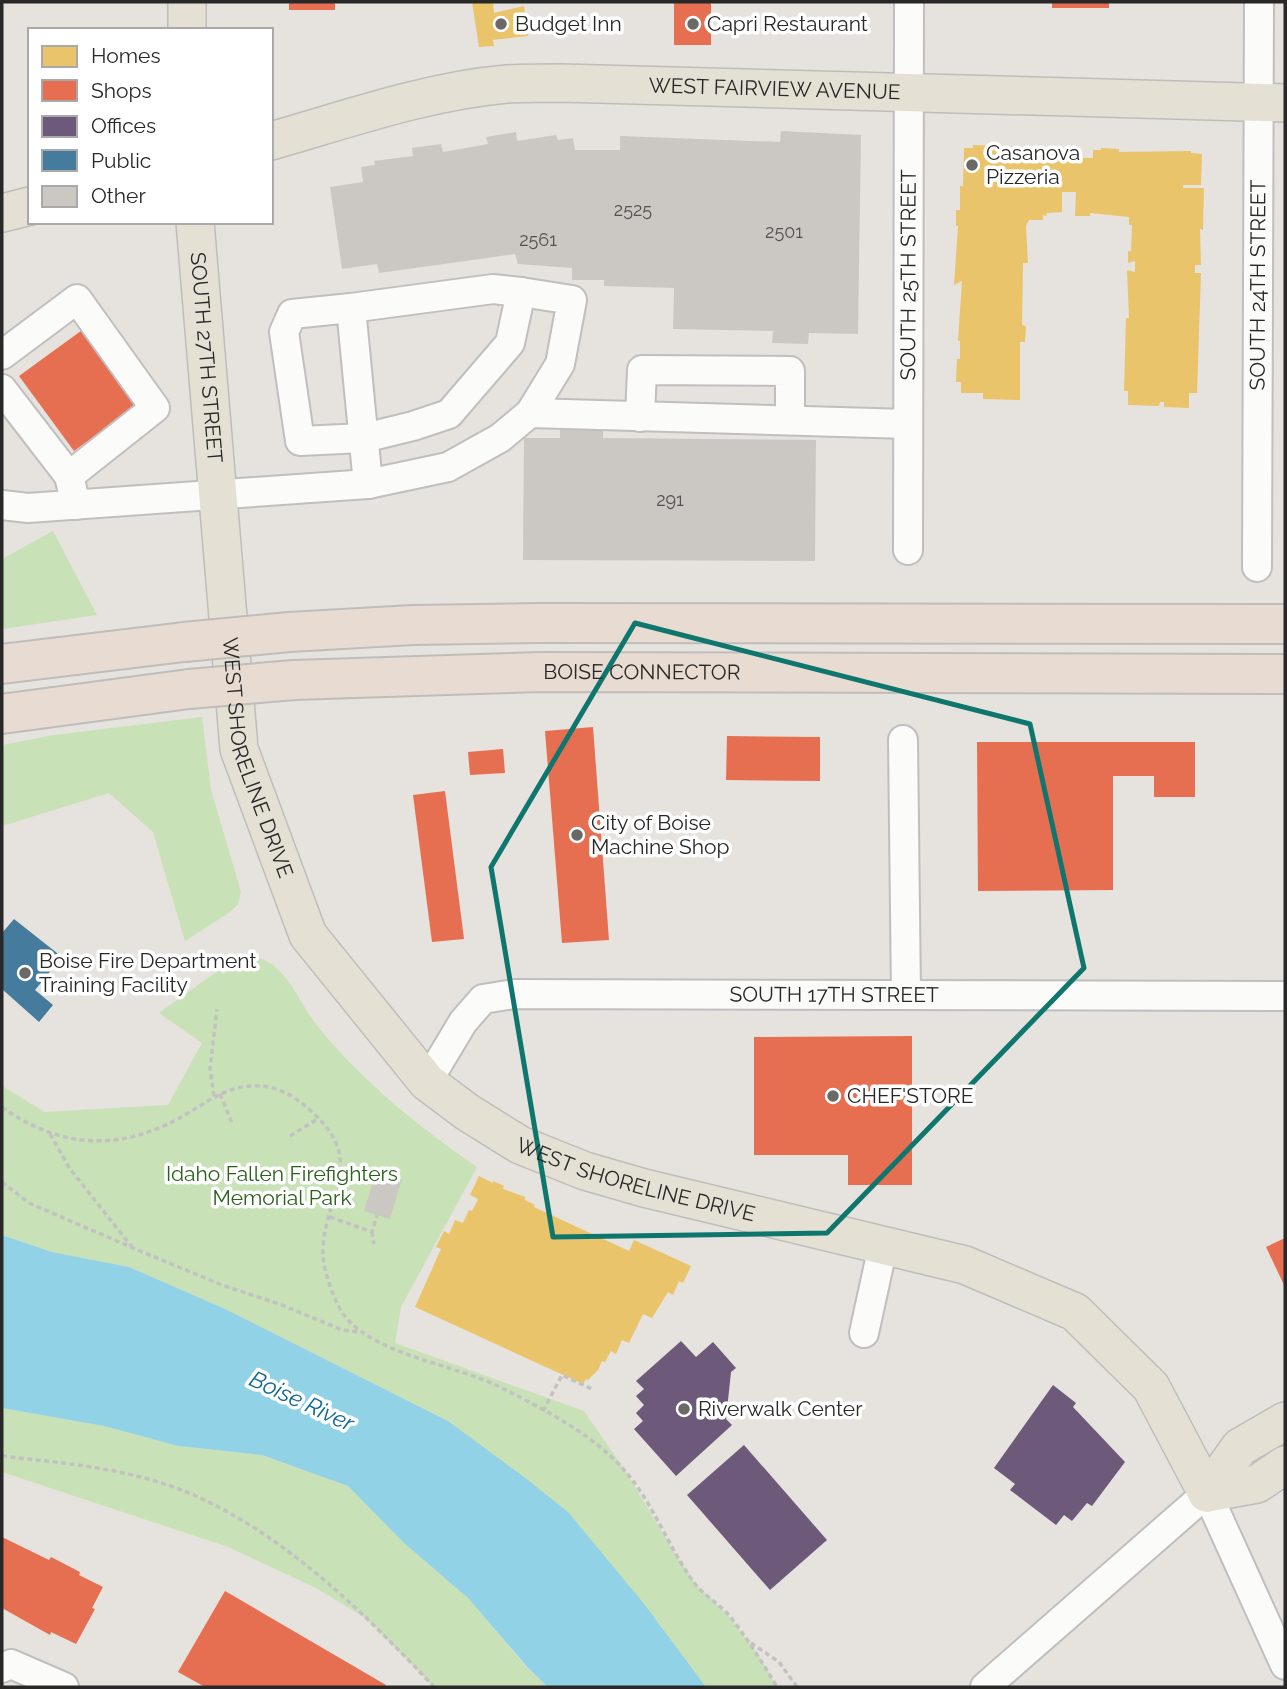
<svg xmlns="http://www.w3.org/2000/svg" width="1287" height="1689" viewBox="0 0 1287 1689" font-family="Raleway,sans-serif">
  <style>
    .green { fill: #c8e1b6 }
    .water { fill: #92d2e6 }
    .homes { fill: #e9c46a }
    .shops { fill: #e76f51 }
    .offices { fill: #6d597a }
    .public { fill: #457b9d }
    .building { fill: #cbc8c4 }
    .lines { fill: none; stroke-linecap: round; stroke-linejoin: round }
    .minor-casing { stroke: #c0bebf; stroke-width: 32 }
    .major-casing { stroke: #bfbdbc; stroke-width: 40 }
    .highway-casing { stroke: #bfbdbc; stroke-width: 42 }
    .path { stroke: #c3c2c2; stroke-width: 3.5; stroke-dasharray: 5 3.5; stroke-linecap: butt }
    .minor { stroke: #fbfbfa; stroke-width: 28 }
    .major { stroke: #e4e0d3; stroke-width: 37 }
    .highway { stroke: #e8dbd2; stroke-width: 38 }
    .highway-bridge-casing { stroke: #bfbdbc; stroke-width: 42; stroke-linecap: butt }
    .highway-bridge { stroke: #e8dbd2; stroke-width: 38 }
    .marked { fill: none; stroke: #0f766e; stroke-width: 5; stroke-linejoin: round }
    .poi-dot { fill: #6a6967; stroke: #fff; stroke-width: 2.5 }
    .labels { text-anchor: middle; stroke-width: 7; stroke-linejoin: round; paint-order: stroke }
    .number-label { font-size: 18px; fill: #525251 }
    .poi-label { font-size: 21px; fill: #282828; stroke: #fff; text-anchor: start }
    .street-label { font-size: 21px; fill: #282828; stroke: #fff }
    .park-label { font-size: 21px; fill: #2a611b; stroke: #fff }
    .water-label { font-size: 23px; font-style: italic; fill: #116793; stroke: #fff }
  </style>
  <rect width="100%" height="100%" fill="#e6e2dd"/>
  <g class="green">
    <path d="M53,531L97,615L2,629V559Z"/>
    <path d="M202,717L211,790L241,892L238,904L230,912L185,941L153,832L109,793L2,826V745L54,735Z"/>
    <path d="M256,957C288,965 300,1006 319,1028C364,1083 419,1127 477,1167L401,1307L395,1343L584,1411L626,1472L674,1552L697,1586L727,1614L759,1656L777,1687H706L645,1605L448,1421L223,1308L129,1267L52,1252L2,1235V1086L45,1112L168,1105L202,1043L159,1013L219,970L223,974Z"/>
    <path d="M2,1408L104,1426L178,1446L262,1455L348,1486L404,1543L469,1599L527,1668L548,1687H434L364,1617L316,1588L228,1547L2,1472Z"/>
  </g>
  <path class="water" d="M2,1235L52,1252L129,1267L223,1308L448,1421L524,1477L568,1512L645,1605L706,1687H548L528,1668L469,1599L404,1543L348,1486L262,1455L178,1446L104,1426L2,1408Z"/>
  <g class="homes">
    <path d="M472,2H493L494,13L524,6L528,36L493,40L494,46L479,47Z"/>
    <path d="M973,145L1028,147V153H1034V150L1063,151L1062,158H1093V150H1101V148L1119,149V152L1191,151V153L1202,154L1201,185H1183V188H1204L1203,230L1200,229L1201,265H1195V273H1201L1197,393H1189V408L1164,407V402H1160L1159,406L1128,405V391H1124L1126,318H1129L1127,270L1135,272V261L1128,263V251H1131L1132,225H1129V217L1090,213V216H1075L1076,192H1062V212L1047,213L1046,216L1043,215V220H1029L1026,226L1028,263H1023L1022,325L1026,326L1025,342H1020V400L983,399V393H961V382H956L957,359H960V341H958L962,281L954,285L958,226H956V210H960V186H963L964,148H973Z"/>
    <path d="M479,1176L493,1183V1181L504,1186L503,1189L525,1197V1200L535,1205L534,1207L629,1251L634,1240L691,1266L683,1283L679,1281L673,1295L668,1292L652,1318L643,1314L629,1343L622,1340L616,1354L611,1351L605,1362L602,1361L598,1370L588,1380L586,1379L583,1384L415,1307L441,1249L436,1247L444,1231L449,1234L455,1220L463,1223L469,1210L472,1211L478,1199L470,1195Z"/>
  </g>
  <g class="shops">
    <rect x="289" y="2" width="46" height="8"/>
    <rect x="674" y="2" width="37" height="43"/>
    <rect x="1052" y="2" width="57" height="6"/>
    <path d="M85,328L140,403L74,451L19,376Z"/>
    <path d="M593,727L609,940L562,943L545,731Z"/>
    <path d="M727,736L820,737V781L726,780Z"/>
    <path d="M977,742H1195V797H1154V776H1113V890L978,891Z"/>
    <path d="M503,749L505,773L470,775L468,752Z"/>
    <path d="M445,791L464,939L432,942L413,795Z"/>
    <path d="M912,1036V1185H848V1155H754V1037Z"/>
    <path d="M1285,1238V1287L1266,1247Z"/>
    <path d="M2,1537L49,1560L51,1557L80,1572L79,1575L103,1587L92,1608L95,1609L76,1644L51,1632L50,1635L2,1608Z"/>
    <path d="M225,1591L386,1685L385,1687H205L178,1672Z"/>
  </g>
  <g class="offices">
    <path d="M681,1341L696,1357L713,1342L736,1368L731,1372L726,1419L732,1425L676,1476L634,1429L643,1421L636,1413L644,1405L636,1396L644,1389L636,1381Z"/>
    <path d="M1053,1385L1076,1403L1073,1407L1125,1462L1092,1506L1087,1503L1072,1521L1064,1515L1056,1525L1010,1490L1015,1484L994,1468Z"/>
    <path d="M744,1445L827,1540L770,1590L687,1495Z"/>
  </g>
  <path class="public" d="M14,919L62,957L35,990L53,1005L39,1022L2,989V933Z"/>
  <g class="building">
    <path d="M781,131L861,135L858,334L809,333L808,344L772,343L773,331L673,329L674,288L604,286V280H572V268L518,264L515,254L379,273L377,264L342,269L330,187L363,182L361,167L375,165L374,161L413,156L412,148L441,144L443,152L488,144L486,137L516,132L517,141L556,135L558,140L573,138L575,150H620V136L780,142Z"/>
    <path d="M560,428L603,429V438L816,440L815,561L523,560L524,438H560Z"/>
    <path d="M376,1172L402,1179L390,1219L364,1211Z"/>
  </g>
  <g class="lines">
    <defs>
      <g id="minor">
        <path d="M521,292L572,300L560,364L530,413"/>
        <path d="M351,308L493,289L521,292L510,343L449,414L413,426L364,438L300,441L284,332L292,314L351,308L368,484"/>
        <path d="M2,355L77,299L155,408L69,476L76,505"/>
        <path d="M2,389L69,476"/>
        <path d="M640,417L642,370L790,371V420"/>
        <path d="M2,505L28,508L368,484L448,467L500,438L530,413L908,424"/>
        <path id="s1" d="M908,550L909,2"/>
        <path id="s2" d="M1257,567L1259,2"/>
        <path d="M903,740L906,995"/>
        <path id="s3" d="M427,1082L463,1022L483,999L514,994L1285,996"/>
        <path d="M864,1333L883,1246"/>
        <path d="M2,1668L11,1664L64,1687"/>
        <path d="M985,1687L1207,1493L1285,1665"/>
      </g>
      <g id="major">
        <path d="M187,2V30"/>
        <path id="s4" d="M271,141C348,119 427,91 507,84C525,83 543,83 561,83L1285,103"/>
        <path d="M2,213L30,206"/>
        <path id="s5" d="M195,222L239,749L308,935L427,1082L467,1112L520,1145L585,1171L644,1188L965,1265L1075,1312L1151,1387L1207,1493"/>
        <path d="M1207,1493L1240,1447L1285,1421"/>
        <path d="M1207,1493L1257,1484L1285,1465"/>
      </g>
      <g id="highway">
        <path d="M289,632L413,625L539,623L1285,624"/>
        <path d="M2,664L184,642"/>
        <path id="s6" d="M294,680L541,672L1285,674"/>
        <path d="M2,714L189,689"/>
      </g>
    </defs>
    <use href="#minor" class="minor-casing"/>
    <use href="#major" class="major-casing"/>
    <use href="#highway" class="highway-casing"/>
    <g class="path">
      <path d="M220,1094L232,1123"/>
      <path d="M214,1096L210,1068L217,1009"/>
      <path d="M2,1107C55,1145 110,1152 170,1123C205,1106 232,1076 276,1089C291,1094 303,1103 314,1114C365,1161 327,1193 323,1247C322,1261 326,1273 330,1286C335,1299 340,1312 349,1321C384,1357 457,1365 502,1388C545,1410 593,1434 625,1471C654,1504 669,1549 695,1584C705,1596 719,1604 729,1615C747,1638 762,1662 777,1687"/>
      <path d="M50,1134L70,1169L132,1247"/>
      <path d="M290,1136L319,1118"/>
      <path d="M2,1182L29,1203L133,1248L222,1285L282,1305L342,1330L359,1332"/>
      <path d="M330,1217L372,1232L377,1215"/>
      <path d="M372,1232L374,1244"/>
      <path d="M543,1411L562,1375L594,1390"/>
      <path d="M2,1456C62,1463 127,1468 184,1491C280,1530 364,1612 434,1687"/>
      <path d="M751,1643L779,1662L797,1687"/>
    </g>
    <use href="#minor" class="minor"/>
    <use href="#major" class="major"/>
    <use href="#highway" class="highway"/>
    <defs>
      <g id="highway-bridge">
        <path d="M184,642L289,632"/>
        <path d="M189,689L294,680"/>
      </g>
    </defs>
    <use href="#highway-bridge" class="highway-bridge-casing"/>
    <use href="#highway-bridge" class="highway-bridge"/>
  </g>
  <path class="marked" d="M635,623L1030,724L1084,968L827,1233L553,1237L491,867Z"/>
  <g class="poi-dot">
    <circle cx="501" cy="24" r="7"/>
    <circle cx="693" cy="24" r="7"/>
    <circle cx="972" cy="165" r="7"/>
    <circle cx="577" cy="835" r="7"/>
    <circle cx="25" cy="973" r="7"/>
    <circle cx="833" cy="1096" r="7"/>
    <circle cx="684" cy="1409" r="7"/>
  </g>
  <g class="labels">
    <g class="number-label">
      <text x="633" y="216">2525</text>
      <text x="784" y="238">2501</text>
      <text x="538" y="246">2561</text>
      <text x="670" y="506">291</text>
    </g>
    <g class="poi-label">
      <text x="515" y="31">Budget Inn</text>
      <text x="707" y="31">Capri Restaurant</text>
      <text x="986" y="160">Casanova<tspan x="986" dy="24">Pizzeria</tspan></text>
      <text x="591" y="830">City of Boise<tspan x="591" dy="24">Machine Shop</tspan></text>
      <text x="39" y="968">Boise Fire Department<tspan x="39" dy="24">Training Facility</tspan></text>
      <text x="847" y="1103">CHEF'STORE</text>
      <text x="698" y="1416">Riverwalk Center</text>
    </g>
    <g class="street-label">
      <text dy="7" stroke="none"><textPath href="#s4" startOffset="511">WEST FAIRVIEW AVENUE</textPath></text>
      <text dy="7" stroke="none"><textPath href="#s1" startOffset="275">SOUTH 25TH STREET</textPath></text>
      <text dy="7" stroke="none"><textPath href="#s2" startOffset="282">SOUTH 24TH STREET</textPath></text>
      <text dy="7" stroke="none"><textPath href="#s5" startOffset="136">SOUTH 27TH STREET</textPath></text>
      <text dy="7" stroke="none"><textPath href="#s6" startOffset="348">BOISE CONNECTOR</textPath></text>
      <text dy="7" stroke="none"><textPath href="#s5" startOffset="541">WEST SHORELINE DRIVE</textPath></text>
      <text dy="7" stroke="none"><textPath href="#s3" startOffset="452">SOUTH 17TH STREET</textPath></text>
      <text dy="7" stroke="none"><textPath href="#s5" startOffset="1150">WEST SHORELINE DRIVE</textPath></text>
    </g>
    <g class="park-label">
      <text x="282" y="1181">Idaho Fallen Firefighters<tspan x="282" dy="24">Memorial Park</tspan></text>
    </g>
    <g class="water-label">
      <text transform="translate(302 1401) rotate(25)" y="8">Boise River</text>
    </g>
  </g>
  <rect width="1287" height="1689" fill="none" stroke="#282828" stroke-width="7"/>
  <rect x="28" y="28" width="245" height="196" fill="#ffffff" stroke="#a9a9a9" stroke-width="2"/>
  <rect x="42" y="46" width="35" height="21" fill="#e9c46a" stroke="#a9a9a9" stroke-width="2"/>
  <text x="91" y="63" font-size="21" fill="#282828">Homes</text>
  <rect x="42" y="80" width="35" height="21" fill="#e76f51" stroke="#a9a9a9" stroke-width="2"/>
  <text x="91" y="98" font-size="21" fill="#282828">Shops</text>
  <rect x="42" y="116" width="35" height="21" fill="#6d597a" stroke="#a9a9a9" stroke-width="2"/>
  <text x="91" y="133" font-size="21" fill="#282828">Offices</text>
  <rect x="42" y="150" width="35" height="21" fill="#457b9d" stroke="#a9a9a9" stroke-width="2"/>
  <text x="91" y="168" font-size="21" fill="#282828">Public</text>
  <rect x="42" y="186" width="35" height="21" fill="#cbc8c4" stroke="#a9a9a9" stroke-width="2"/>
  <text x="91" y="203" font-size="21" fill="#282828">Other</text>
</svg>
